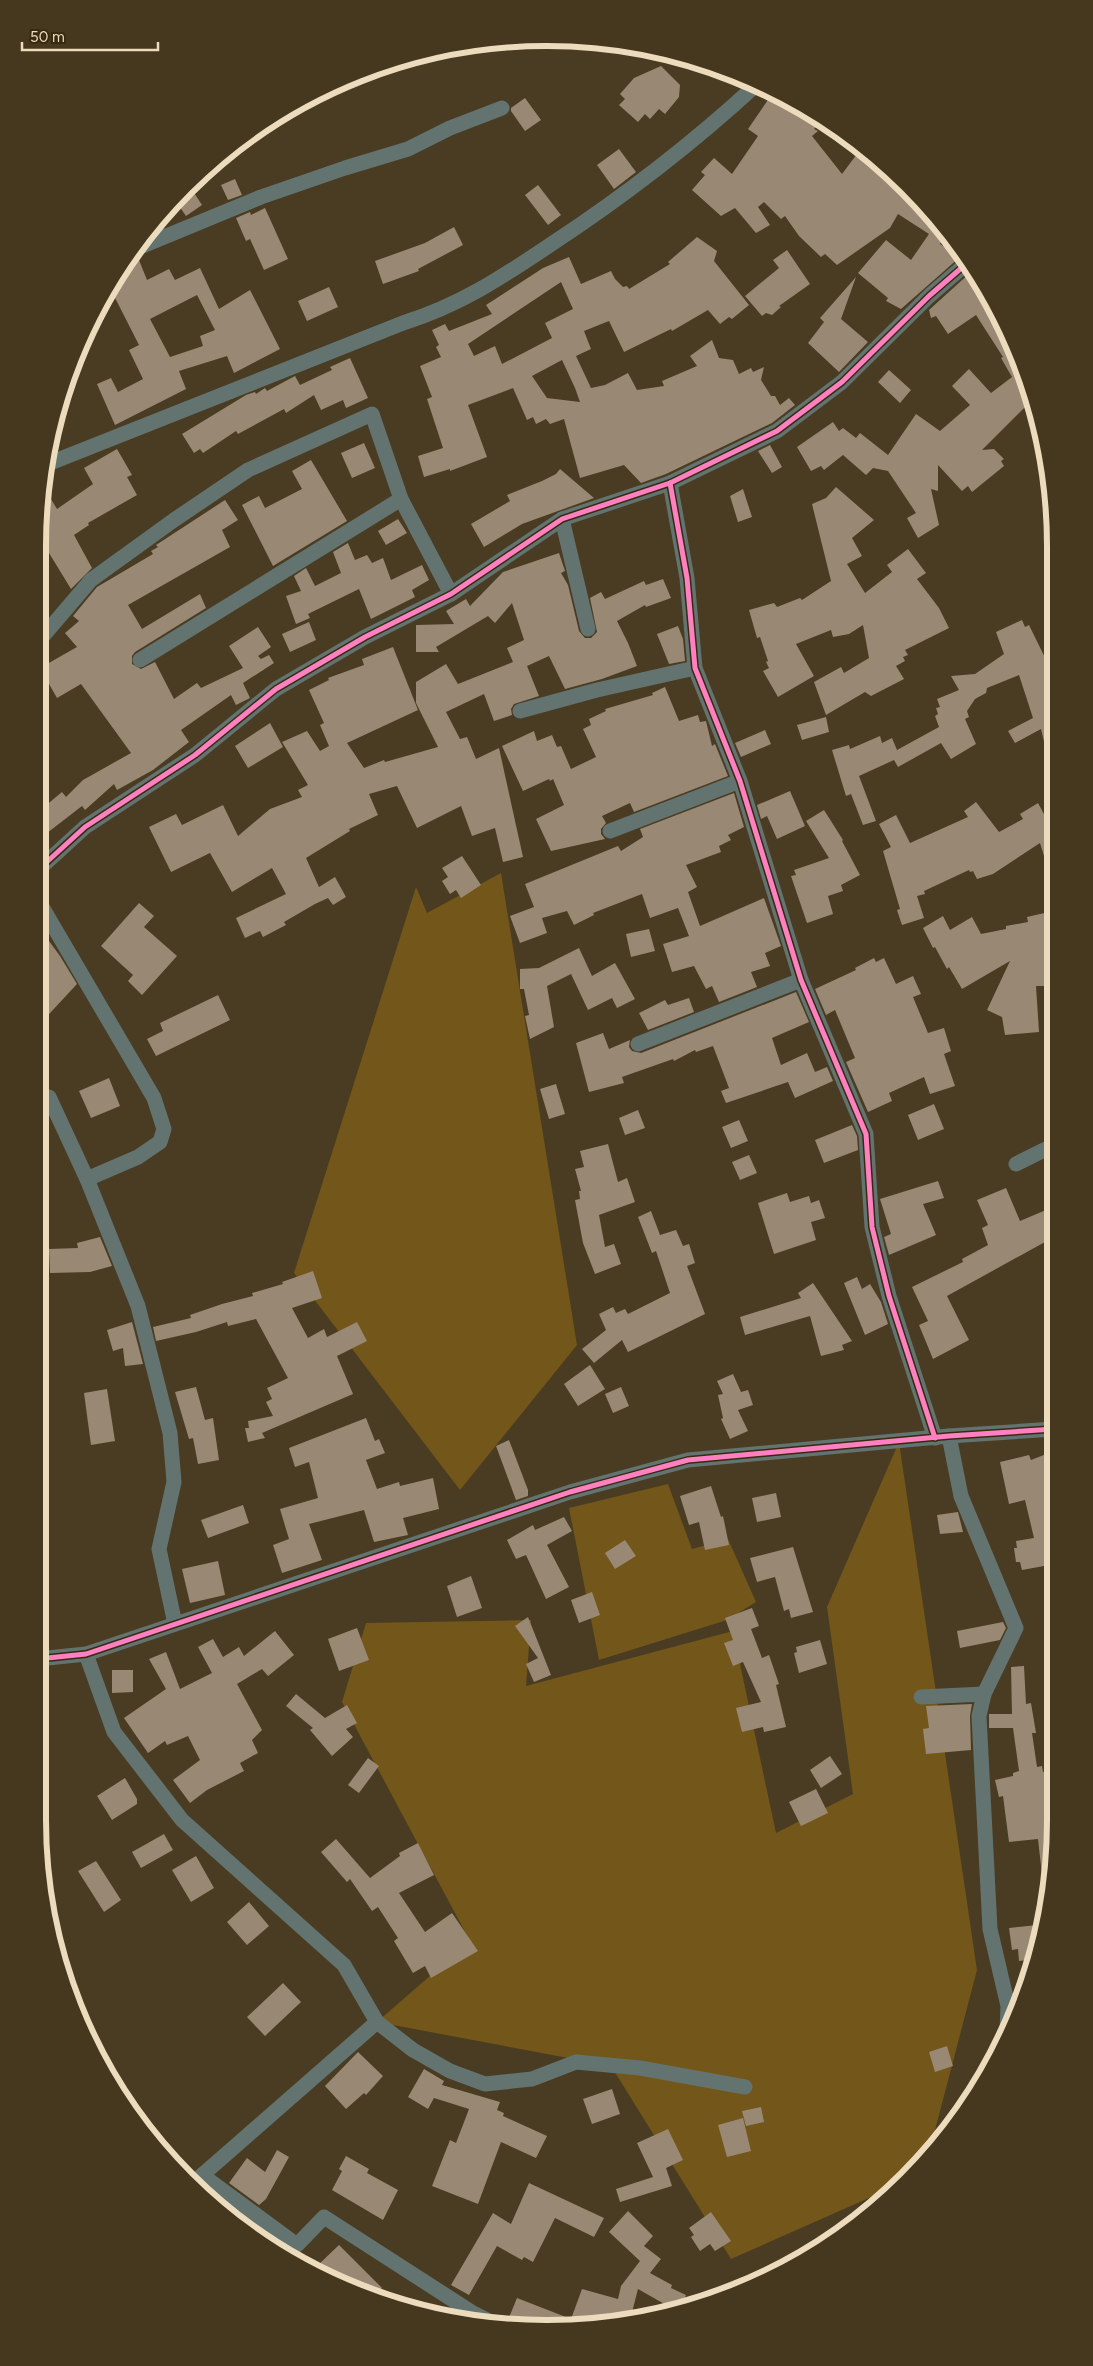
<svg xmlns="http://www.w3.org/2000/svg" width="1093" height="2366" viewBox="0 0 1093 2366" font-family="Figtree,sans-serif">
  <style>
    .green { fill: #735619 }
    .building { fill: #998873; fill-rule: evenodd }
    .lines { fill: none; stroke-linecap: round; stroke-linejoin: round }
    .minor { stroke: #637370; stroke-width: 15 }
    .cycleway-casing { stroke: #382a10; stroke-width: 8 }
    .cycleway { stroke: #ff80c0; stroke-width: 5 }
    .rim { fill: none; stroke: #eddbbd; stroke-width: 6 }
  </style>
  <rect width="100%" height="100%" fill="#493c22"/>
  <g class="green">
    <path d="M501,873L577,1345L460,1490L294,1273L416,887L427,913Z"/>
    <path d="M899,1442L977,1970L928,2157L896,2186L731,2259L611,2066L377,2022L470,1941L342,1702L366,1623L531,1620L526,1686L733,1631L776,1833L853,1794L827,1607Z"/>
    <path d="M668,1484L692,1549L728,1539L756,1602L727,1620L599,1660L569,1508Z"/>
  </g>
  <g class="building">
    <path d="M661,66L680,85L679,97L665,114L659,109L650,119L645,114L638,122L619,105L625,99L620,94L634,78Z"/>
    <path d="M772,94L821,122L814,129L818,131L812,136L842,174L857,154L860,156L864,151L950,236L958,250L956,252L941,242L940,244L960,257L901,309L886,301L888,298L858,273L886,240L911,260L929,234L898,214L890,228L837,265L825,254L821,257L799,236L785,216L781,219L764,202L758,207L770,225L756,233L735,208L721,216L692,190L705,175L701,172L714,158L732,174L758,136L748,129Z"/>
    <path d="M525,98L541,120L525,131L511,111V108Z"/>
    <path d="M619,149L636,172L614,189L597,165Z"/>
    <path d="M235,179L242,195L228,200L221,185Z"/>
    <path d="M189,185L202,205L186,216L175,200Z"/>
    <path d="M538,185L561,215L548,225L525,195Z"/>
    <path d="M265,208L288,259L264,270L250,239L246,241L236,218L250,212L251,215Z"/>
    <path d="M454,227L463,245L418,269L419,271L383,284L375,261L425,243Z"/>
    <path d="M697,237L717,251L714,261L749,305L732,319L729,317L720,324L708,310L672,331L671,329L624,352L609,321L584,331L591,349L576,356L591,388L605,385L628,373L637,390L664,386L662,381L697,366L690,356L712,340L719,358L733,360L739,374L751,368L753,372L764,367L761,380L771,396H775L780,405L789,398L795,405L772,423L666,474L641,483L624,465L580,478L564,419L550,424L546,419L536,424L533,417L527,420L513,388L468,405L487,457L450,471V469L424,477L418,456L443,448L427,399L432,397L420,366L441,357L436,347L439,345L432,330L445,324L449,331L492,314L486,305L543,268L569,257L581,284L611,271L615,279L623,287L627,286L629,289L670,264L668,262ZM561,282L573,309L545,323L552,338L502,364L495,346L474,356L468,344ZM562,360L575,388L580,402L547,398L532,376Z"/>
    <path d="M787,250L810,284L779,306L781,307L772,315L766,313L762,316L745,296L779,268L773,260Z"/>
    <path d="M139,260L147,280L169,269L175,280L200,268L219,309L250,290L280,349L234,373L227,356L179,371L186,389L115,425L97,384L111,378L118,392L143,379L129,350L139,345L110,288L121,268ZM197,295L215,330L200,336L203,346L170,357L150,319Z"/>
    <path d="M971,272L1017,351L1030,402L982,450L994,449L1004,459L1001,461L1004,466L972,492L968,486L962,491L938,465V491L931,489L939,525L918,538L907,518L916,513L888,471L873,468L866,475L843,455L824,470L821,466L811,471L797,447L833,422L839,431L843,428L856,438L860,433L888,455L916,414L940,431L970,405L952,386L969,369L991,393L1012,377L1001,358L1003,357L976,315L948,334L936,316L931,318L929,310Z"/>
    <path d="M856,277L841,319L868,342L839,372L808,343L824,322L820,318Z"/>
    <path d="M329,287L338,307L307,321L298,301Z"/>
    <path d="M350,358L368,398L346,408L343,400L321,410L314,395L286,413L284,409L238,434L236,431L203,453L200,449L194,453L182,434L246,395L255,392L256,394L265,388L267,391L295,376L300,385L332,370L330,367Z"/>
    <path d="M889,370L911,390L900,403L878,382Z"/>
    <path d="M364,443L375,468L352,478L341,453Z"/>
    <path d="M770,445L782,467L772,473L758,451Z"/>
    <path d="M117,449L132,475L127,477L137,495L88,523L89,525L74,535L92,568L71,589L49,553L38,559L43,486L57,509L93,484L84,468Z"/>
    <path d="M311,460L347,521L273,566L242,505L259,496L265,508L302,489L292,471Z"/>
    <path d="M560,469L594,498L522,524L484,547L471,524L510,501L507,495L542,481L556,474Z"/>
    <path d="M836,487L874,520L852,538L862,556L847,564L865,593L892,572L887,565L908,549L926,573L917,579L939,608L949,628L905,650L908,655L903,657L905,661L896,666L904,679L871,696L865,692L826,715L814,682L841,667L844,673L869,658L863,625L849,634L833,637L831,630L796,644L814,676L778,697L763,671L769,668L766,662L768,661L760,637L757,638L749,610L774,603L777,607L800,598L802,600L831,581L812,504L826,498Z"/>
    <path d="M743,489L752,517L738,522L730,496Z"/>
    <path d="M225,500L238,520L222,530L230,547L128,605L142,629L200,594L206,608L135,652L132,656V664L141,669L155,662L174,699L197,683L201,688L243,668L229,646L258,627L271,647L258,656L261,659L269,655L274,663L243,683L250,698L236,705L231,695L181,730L189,742L153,770L117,790L114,784L85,810L82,806L38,840V812L62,792L66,797L83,780L131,753L81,684L57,698L40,668L77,647L65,633L79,621L73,616L97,587L153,554L151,551L158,547L156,545Z"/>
    <path d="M398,519L407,533L386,545L378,531Z"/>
    <path d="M348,543L355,560L367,555L372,563L383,558L391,580L422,565L429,580L412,590L415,597L371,619L359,589L308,614L310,618L296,624L286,596L301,591L294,576L306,568L315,586L341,573L333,552Z"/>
    <path d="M559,553L565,571L561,573L568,585L579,631L585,638H591L597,632L590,598L601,592L605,599L644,581L646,585L663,579L671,598L646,607L645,605L617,621L628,643L637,666L602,679L565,689L549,656L527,666L539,696L514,704L511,709L512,715L494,721L484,694L446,712L460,739L467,737L476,759L499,748L523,857L503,862L495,828L472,836L461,806L417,828L397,786L369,794L378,815L349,829L350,831L306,858L319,887L335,877L346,897L333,905L328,898L315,904L284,922L286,925L263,937L260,931L245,938L236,918L286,894L272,868L232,892L210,853L171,872L149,827L176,814L182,825L223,805L238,836L270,809L302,797L298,790L308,785L282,742L307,731L320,751L329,746L320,725L324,723L309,690L329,680L328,678L364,665L362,659L393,647L418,710L347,743L364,768L384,760L385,762L438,747L416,703V682L446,664L458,684L513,662L507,648L524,640L512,603L495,623L488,616L436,647L439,652H416V625L454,624L446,611L466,599L470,606L503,572Z"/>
    <path d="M1022,620L1025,627L1029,625L1052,672V754H1047L1041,729L1015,743L1008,731L1033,718L1019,675L987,688L986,693L975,699L967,711L969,717L965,719L976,744L951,759L941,743L898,767L894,760L859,776L876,821L863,825L851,794L846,796L832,750L849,745L850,749L880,736L882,743L892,738L897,750L939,727L935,716L938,714L936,708L940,707L937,699L959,690L951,676L975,674L1004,654L996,632Z"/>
    <path d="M309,622L316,640L290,652L282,634Z"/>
    <path d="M678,626L683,639L685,661L669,664L657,634Z"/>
    <path d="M665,687L679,721L698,715L700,722L706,721L712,746L715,744L728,776L634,812L630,803L602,816L606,823L601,829V834L605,839L551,851L536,819L564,805L553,779L550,781L549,779L523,791L502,746L534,731L537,741L552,735L557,747L561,746L571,769L596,757L583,729L591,725L589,719L606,711L605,709L653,695L652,693Z"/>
    <path d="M826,717L829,732L802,740L797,725Z"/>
    <path d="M270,723L283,747L248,768L235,746Z"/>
    <path d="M765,730L771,744L741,757L735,743Z"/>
    <path d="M790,791L805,826L777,839L767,816L761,819L757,805Z"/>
    <path d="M734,793L744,827L728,835L731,840L719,846L721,852L686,865L697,887L688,892L700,926L764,898L781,946L765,953L770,966L751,972L757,987L719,1002L712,986L706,989L694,966L672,972L663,944L689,936L678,908L650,918L642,894L593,913L594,915L574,925L567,911L542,918L547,933L520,943L510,916L534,907L525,884L618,846L621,851L643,837L640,829Z"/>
    <path d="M976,802L999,832L1023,819L1020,814L1038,803L1052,829V871L1049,872L1040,843L993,874L977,879L973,871L970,872L969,870L924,891L925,894L917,896L924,918L902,925L897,910L900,909L883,851L891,847L879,824L896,815L910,843L968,817L964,811Z"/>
    <path d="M824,810L843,840L842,841L860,875L841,885L843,891L828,896L833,914L807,923L791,876L796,875L794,870L829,858L806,821Z"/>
    <path d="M462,856L481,885L461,898L456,890L450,894L442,881L448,877L442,868Z"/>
    <path d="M139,903L154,916L144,927L177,956L142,995L128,981L133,975L101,946Z"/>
    <path d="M1053,911V986H1036L1039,1032L1005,1035L1002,1017L987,1010L1010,961L962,989L949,967L947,969L935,947L933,948L923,928L943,916L950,930L972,917L981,934L1006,929V926L1028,922L1027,917Z"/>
    <path d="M38,926L60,956L77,984L38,1026Z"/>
    <path d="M649,929L655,951L631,957L626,934Z"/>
    <path d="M579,948L592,976L615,963L635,999L617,1008L612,998L588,1010L571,974L547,986L554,1027L530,1039L525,1016L529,1015L524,989H520V969L539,968Z"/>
    <path d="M874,958L876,962L884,958L896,984L913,976L921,994L913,997L928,1033L944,1028L951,1051L944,1054L955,1086L930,1094L924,1077L889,1093L892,1101L868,1112L846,1062L855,1058L835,1010L826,1015L815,989L856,970L855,968Z"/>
    <path d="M796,992L809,1022L772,1038L781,1065L807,1053L815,1072L827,1067L833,1081L795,1098L788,1082L726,1103L721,1091L729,1088L713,1046L696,1052L695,1050L674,1061L673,1059L622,1077L624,1083L589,1092L576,1043L603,1033L609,1049L630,1040L629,1047L632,1051L641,1053Z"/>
    <path d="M218,995L230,1020L156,1056L147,1039L163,1031L160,1023Z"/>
    <path d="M689,998L694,1012L648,1030L639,1013L665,1000L668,1005Z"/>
    <path d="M109,1078L120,1106L91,1118L79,1091Z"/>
    <path d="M556,1084L565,1114L549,1119L540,1089Z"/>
    <path d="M934,1104L944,1129L918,1140L908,1115Z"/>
    <path d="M638,1110L645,1128L625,1135L619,1118Z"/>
    <path d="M739,1120L748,1141L731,1148L722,1127Z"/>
    <path d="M852,1125L857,1136L858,1150L824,1163L815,1140Z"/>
    <path d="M608,1144L618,1182L627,1178L635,1202L599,1215L605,1247L614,1244L621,1264L595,1274L583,1243L575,1200L580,1199L579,1191H581L575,1169L584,1167L580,1151Z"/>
    <path d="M749,1155L757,1173L740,1180L732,1162Z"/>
    <path d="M938,1181L944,1198L923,1204L936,1235L889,1255L884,1237L891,1234L880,1199Z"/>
    <path d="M1006,1188L1020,1221L1053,1207L1054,1237L947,1296L969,1340L933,1359L919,1325L928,1321L912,1287L963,1262L962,1259L988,1245L982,1228L988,1225L977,1200Z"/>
    <path d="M787,1193L790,1202L809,1196L811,1203L819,1200L825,1218L811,1222L816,1240L774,1254L758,1203Z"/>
    <path d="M651,1211L660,1235L676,1230L683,1246L689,1244L695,1263L687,1266L705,1314L628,1352L622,1340L594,1363L582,1349L606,1330L599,1314L613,1307L616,1313L625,1309L628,1314L670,1293L656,1251L652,1253L638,1217Z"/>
    <path d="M100,1237L112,1266L90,1272L50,1273L49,1249L78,1248L77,1243Z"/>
    <path d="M313,1271L322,1298L292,1308L308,1338L324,1329L327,1337L357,1322L367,1341L337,1356L353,1394L262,1433L265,1438L248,1442L245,1428H249L248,1421L273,1416L266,1402L272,1399L267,1388L288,1378L256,1319L228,1326L227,1322L196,1332L156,1341L153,1327L191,1318L190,1315L222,1304L253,1296L252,1293L283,1284L282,1282Z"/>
    <path d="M857,1277L862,1289L870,1284L881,1302L888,1324L865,1335L844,1283Z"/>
    <path d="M813,1283L852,1341L842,1345L844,1350L821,1356L810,1316L745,1335L740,1317L801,1298L798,1293Z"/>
    <path d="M132,1322L143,1364L125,1366L123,1348L113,1351L107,1330Z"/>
    <path d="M590,1365L605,1389L578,1406L564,1384Z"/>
    <path d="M733,1374L741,1392L748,1390L753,1405L738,1410L748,1431L730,1439L721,1419L723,1418L718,1395L723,1394L717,1381Z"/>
    <path d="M196,1387L205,1420L213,1418L219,1460L198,1464L193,1438L189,1439L175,1392Z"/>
    <path d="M621,1387L629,1406L613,1413L605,1394Z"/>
    <path d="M107,1389L115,1441L91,1445L84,1393Z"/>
    <path d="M366,1418L375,1441L379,1439L385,1453L366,1460L377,1489L399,1482L400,1486L433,1478L439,1509L403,1518L408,1535L374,1542L364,1510L309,1524L322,1560L282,1573L273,1545L289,1539L280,1509L318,1498L309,1462L295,1467L289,1448Z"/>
    <path d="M509,1440L528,1490V1496L516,1500L496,1446Z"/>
    <path d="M1054,1451L1055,1564L1022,1570L1020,1562H1016L1014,1548H1017L1016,1541L1034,1538L1025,1500L1009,1504L1000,1462L1029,1455L1031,1460Z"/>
    <path d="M711,1486L721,1517L723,1516L729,1545L705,1550L699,1522L689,1525L680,1496Z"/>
    <path d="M776,1493L781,1517L757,1522L752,1498Z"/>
    <path d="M243,1505L249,1523L208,1538L201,1520Z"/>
    <path d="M958,1512L963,1532L940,1534L937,1515Z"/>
    <path d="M564,1517L572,1531L547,1545L569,1587L546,1599L526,1555L516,1559L507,1540L533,1525L535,1530Z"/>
    <path d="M625,1540L636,1556L615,1569L605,1553Z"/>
    <path d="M793,1547L813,1612L791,1618L789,1609L784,1611L775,1577L757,1582L750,1558Z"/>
    <path d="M218,1561L225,1595L190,1603L182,1569Z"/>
    <path d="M471,1576L482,1608L457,1617L447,1586Z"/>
    <path d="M592,1592L600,1615L579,1623L571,1600Z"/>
    <path d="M752,1608L759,1626L751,1629L762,1658L769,1655L779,1684L776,1685L786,1727L764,1732L763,1727L742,1732L736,1708L761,1702L743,1662L733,1666L724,1643L733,1640L725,1618Z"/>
    <path d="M528,1617L551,1675L534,1682L526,1664L538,1658L515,1626Z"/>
    <path d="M1003,1622L1006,1628L1000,1640L960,1648L957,1631Z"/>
    <path d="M357,1628L369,1660L339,1671L328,1639Z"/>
    <path d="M275,1631L294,1655L268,1676L262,1669L237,1684L262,1730L252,1740L258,1753L240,1763L244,1771L207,1790L190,1803L173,1780L200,1760L188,1736L167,1745L165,1741L148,1753L124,1718L166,1689L149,1659L166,1652L180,1689L212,1673L198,1647L213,1639L223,1657L239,1647L244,1656Z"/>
    <path d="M820,1640L827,1664L799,1673L794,1653L797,1652L796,1647Z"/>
    <path d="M1024,1666L1026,1704L1031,1703L1036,1733H1032L1037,1767L1042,1766L1043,1772L1055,1768L1056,1820L1049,1884H1043L1038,1839L1009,1842L1003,1796L999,1797L995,1780L1013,1776V1773L1019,1771L1013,1728H989V1714H1012L1011,1667Z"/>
    <path d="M112,1670H133V1692L112,1693Z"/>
    <path d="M296,1694L325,1718L347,1705L357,1723L346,1729L353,1737L332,1756L310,1730L313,1728L286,1706Z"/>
    <path d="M972,1704L970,1716L971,1750L926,1754L923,1729L929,1728L926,1706Z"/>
    <path d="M830,1756L842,1774L821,1788L810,1770Z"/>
    <path d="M368,1758L379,1766L359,1793L348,1785Z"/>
    <path d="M125,1778L137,1799V1804L112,1820L97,1796Z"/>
    <path d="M816,1789L828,1813L801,1826L789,1802Z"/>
    <path d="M164,1834L173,1850L141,1868L132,1852Z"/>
    <path d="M336,1839L370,1878L400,1856L399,1853L418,1843L434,1875L399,1893L425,1932L452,1913L478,1951L431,1978L425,1966L413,1973L394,1941L398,1938L378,1907L372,1911L350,1879L347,1882L321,1852Z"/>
    <path d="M196,1856L214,1888L191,1902L172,1870Z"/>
    <path d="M96,1861L121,1900L104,1912L78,1871Z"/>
    <path d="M249,1902L269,1926L247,1945L227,1922Z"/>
    <path d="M1037,1925L1039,1942L1034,1959L1019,1961L1018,1949L1012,1950L1009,1928Z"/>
    <path d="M283,1983L301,2002L265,2036L247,2017Z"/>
    <path d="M947,2046L953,2066L935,2072L929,2052Z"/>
    <path d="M358,2052L383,2076L366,2095L364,2093L346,2109L325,2086Z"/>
    <path d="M424,2069L444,2081L442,2085L500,2102L497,2110L504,2113L503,2116L547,2136L536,2158L501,2142L478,2204L432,2186L450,2140L456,2143L469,2109L434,2098L428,2109L408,2097Z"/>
    <path d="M612,2089L620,2114L592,2124L583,2099Z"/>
    <path d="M761,2107L764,2122L746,2126L742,2111Z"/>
    <path d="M743,2118L751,2151L727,2157L718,2125Z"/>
    <path d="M668,2129L683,2160L666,2168L672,2186L620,2202L616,2189L653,2177L637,2143Z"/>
    <path d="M277,2150L289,2157L266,2199L259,2205L229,2183L247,2158L265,2172Z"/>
    <path d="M346,2156L369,2169L367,2173L398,2190L383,2220L332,2190L342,2171L339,2169Z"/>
    <path d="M529,2183L604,2218L594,2237L555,2218L533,2262L524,2257L522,2260L497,2246L469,2295L451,2285L493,2213L511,2224Z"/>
    <path d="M219,2199L248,2221L244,2226L215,2205Z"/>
    <path d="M628,2211L653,2236L644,2246L661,2259L650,2273L672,2285L671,2288L686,2295L680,2309L675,2310L638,2289L630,2320L613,2324L546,2328L506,2325L517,2298L571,2319L582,2289L618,2299L621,2286L640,2261L609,2232Z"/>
    <path d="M711,2212L731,2241L715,2251L710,2244L700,2251L691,2237L694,2235L689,2228Z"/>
    <path d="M339,2245L382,2288L373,2297L330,2278L318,2265Z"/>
  </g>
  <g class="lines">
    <g class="minor">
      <path d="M135,249L261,197L345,168L408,149L450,128L502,108"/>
      <path d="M45,465L403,323C460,305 501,278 550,245C623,197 692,144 756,85"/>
      <path d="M670,483L687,578L695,668L740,781L801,980L866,1134L872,1227L889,1296L935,1438"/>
      <path d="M562,519L588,629"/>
      <path d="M38,642L91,580L174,520L248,470L372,414L401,499L451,594"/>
      <path d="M140,660L401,499"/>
      <path d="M520,711L597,690L695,668"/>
      <path d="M610,831L740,781"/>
      <path d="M38,870L85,827L195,755L276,689L365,637L451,594L562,519L670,483L777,431L842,382L929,296L966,264"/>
      <path d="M38,900L154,1098L164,1129L160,1142L138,1157L87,1179"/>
      <path d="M638,1044L801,980"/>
      <path d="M49,1097L87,1179L138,1306L170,1433L174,1482L159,1549L175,1624"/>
      <path d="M1016,1164L1046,1149L1053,1150"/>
      <path d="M949,1436L961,1496L1016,1628L984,1694L979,1716L990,1929L1008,2006L1007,2033"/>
      <path d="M86,1654L114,1732L182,1820L344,1965L377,2022L413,2050L450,2071L485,2084L532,2079L576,2062L640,2068L745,2087"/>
      <path d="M38,1659L86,1654L570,1492L688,1460L949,1436L1054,1429"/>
      <path d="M921,1697L984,1694"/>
      <path d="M202,2175L297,2245L324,2217L473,2313L493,2323"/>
      <path d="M192,2184L377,2022"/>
    </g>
    <defs>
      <g id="cycleway">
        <path d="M670,483L687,578L695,668L740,781L801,980L866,1134L872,1227L889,1296L935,1438"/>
        <path d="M38,870L85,827L195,755L276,689L365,637L451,594L562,519L670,483L777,431L842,382L929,296L966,264"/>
        <path d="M38,1659L86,1654L570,1492L688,1460L949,1436L1054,1429"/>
      </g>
    </defs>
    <use href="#cycleway" class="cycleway-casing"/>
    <use href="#cycleway" class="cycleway"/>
  </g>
  <path d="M0 0H1093V2366H0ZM546 46H547A500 500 0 0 1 1047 546V1820A500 500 0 0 1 547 2320H546A500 500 0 0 1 46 1820V546A500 500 0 0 1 546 46Z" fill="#46381e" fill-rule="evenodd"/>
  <path class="rim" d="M546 46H547A500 500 0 0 1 1047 546V1820A500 500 0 0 1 547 2320H546A500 500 0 0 1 46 1820V546A500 500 0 0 1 546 46Z"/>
  <path d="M22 42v8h136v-8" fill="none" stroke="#eddbbd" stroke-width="2.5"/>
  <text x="30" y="42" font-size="15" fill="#eddbbd" stroke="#382a10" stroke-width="4" paint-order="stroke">50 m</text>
</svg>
